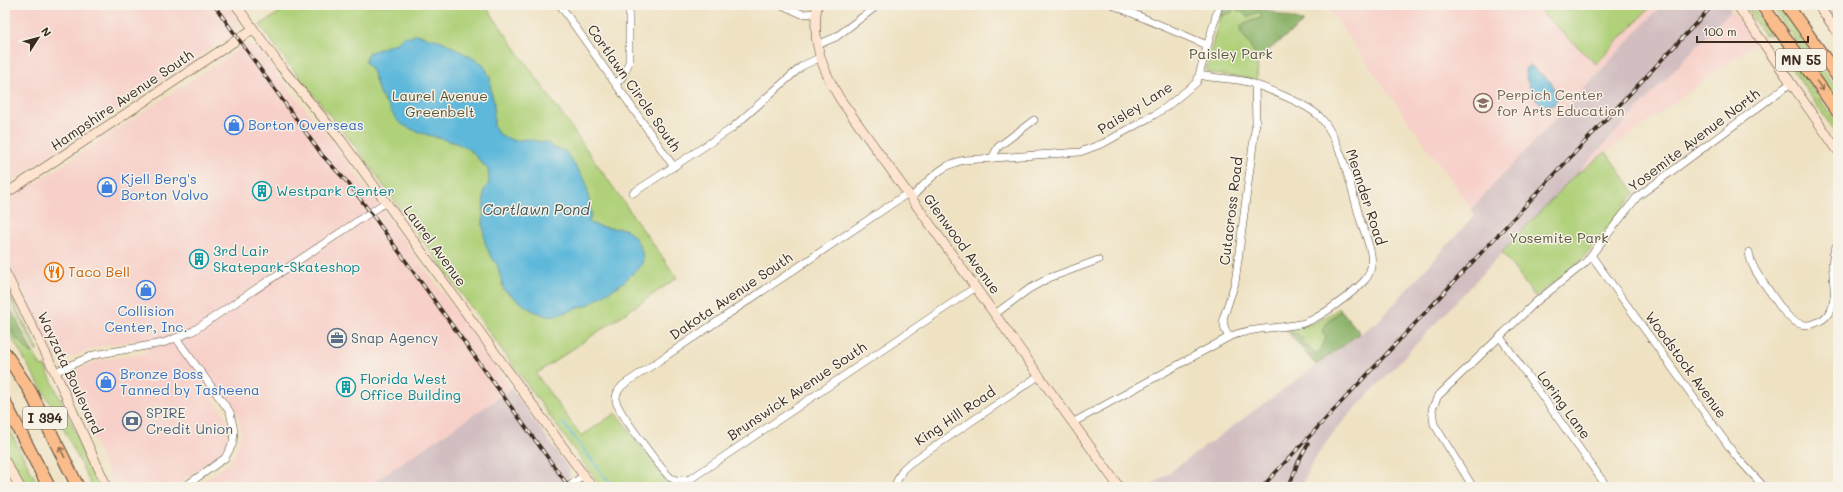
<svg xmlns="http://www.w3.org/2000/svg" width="1843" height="492" viewBox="0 0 1843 492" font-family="Mali,sans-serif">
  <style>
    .built { fill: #f7d0c9 }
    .industrial { fill: #d2bec1 }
    .green { fill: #b0d17a; stroke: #767e4c }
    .forest { fill: #8cb36a; stroke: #646e44 }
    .water { fill: #5db8da; stroke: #4c717c }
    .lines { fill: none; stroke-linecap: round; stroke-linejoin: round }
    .stream { stroke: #5db8da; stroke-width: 2 }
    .street-casing { stroke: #564637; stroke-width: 8 }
    .secondary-casing { stroke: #564637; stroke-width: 10 }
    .highway-casing { stroke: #564637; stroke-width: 14 }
    .street { stroke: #fff; stroke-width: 7 }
    .secondary { stroke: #fde4d0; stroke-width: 9 }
    .highway { stroke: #f9bc8a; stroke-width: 12 }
    .rail-casing { stroke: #3b2a1e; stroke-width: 3.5 }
    .rail { stroke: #f7f3e8; stroke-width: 2; stroke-dasharray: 6; stroke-linecap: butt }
    .oneway { stroke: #906c4f }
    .labels { text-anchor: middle; stroke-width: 3; stroke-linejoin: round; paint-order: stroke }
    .shield { fill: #f7f3e8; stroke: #73665b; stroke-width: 1 }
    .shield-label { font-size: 13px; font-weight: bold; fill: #3b2a1e }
    .park-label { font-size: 14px; fill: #585435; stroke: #f7f3e8 }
    .street-label { font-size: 14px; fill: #3b2a1e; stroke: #f7f3e8 }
    .education-label { font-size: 14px; fill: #785e54; stroke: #f7f3e8; text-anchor: start }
    .shop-label { font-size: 14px; fill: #366cbe; stroke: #f7f3e8; text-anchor: start }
    .culture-label { font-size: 14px; fill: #0d838f; stroke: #f7f3e8; text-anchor: start }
    .food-label { font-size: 14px; fill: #c56008; stroke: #f7f3e8; text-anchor: start }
    .service-label { font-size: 14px; fill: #4e5e75; stroke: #f7f3e8; text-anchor: start }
    .water-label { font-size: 15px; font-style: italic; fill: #455556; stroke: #f7f3e8 }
  </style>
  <rect width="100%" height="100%" fill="#f7f3e8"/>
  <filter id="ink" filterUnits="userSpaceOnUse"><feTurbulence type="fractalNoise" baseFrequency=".025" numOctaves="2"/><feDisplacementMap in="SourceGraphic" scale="8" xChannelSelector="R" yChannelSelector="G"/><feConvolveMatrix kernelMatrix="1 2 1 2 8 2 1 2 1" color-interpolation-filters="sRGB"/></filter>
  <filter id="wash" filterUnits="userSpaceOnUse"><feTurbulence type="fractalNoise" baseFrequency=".012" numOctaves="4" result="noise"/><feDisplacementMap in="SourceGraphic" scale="16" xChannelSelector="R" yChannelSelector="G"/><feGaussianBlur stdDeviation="0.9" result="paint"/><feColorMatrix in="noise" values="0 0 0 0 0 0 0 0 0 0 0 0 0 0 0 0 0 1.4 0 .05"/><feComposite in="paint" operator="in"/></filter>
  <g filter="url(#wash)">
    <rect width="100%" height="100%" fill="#efe2c3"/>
    <g class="built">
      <path d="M5,5H227L237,19L238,26L236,31L231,35L5,185Z"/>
      <path d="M1326,5H1662L1471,209Z"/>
      <path d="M1731,10L1757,42L1573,177Z"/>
      <path d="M247,44L254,45L258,48L292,93L330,138L512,389L366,487H195L227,465L234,456L239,443L241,433L238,415L223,392L213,399L225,416L228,425L227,441L218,456L173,487H114L67,379L71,374L77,370L102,360L148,353L139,340L96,347L66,359H61L55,356L5,258V203Z"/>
    </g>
    <g class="industrial">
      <path d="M1662,5H1728L1731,10L1337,428L1313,461L1302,487H1149L1378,321L1475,215L1471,209Z"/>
      <path d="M1829,5H1838V23L1829,11Z"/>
      <path d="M512,389L569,469V477L556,487H366Z"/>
    </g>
    <g class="green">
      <path d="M291,5H485L677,278L536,374L581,436L616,413L665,479L678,486L689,484L693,487H601L355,146L287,62L260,25Z"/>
      <path d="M1234,5L1254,13L1258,12L1262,14L1261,18L1244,23L1240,33C1254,46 1261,61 1256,80L1209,73L1206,69L1220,16L1223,17Z"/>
      <path d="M1547,5H1652L1596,64L1541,12Z"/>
      <path d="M1771,5H1777L1838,91V103Z"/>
      <path d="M1752,6L1771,36L1768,34L1765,36L1748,11Z"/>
      <path d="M1790,57L1838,125V136L1785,59Z"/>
      <path d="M1606,152L1635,193L1579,263L1535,297L1502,252L1573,177Z"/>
      <path d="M5,285L38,350L36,351L5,289Z"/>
      <path d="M1339,308L1341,310L1329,320L1322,330L1326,338L1322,349L1317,354L1286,330C1308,327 1322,321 1339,308Z"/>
      <path d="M5,319L17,340H20L31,353L33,352L41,367L45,366L101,487H92L58,417L5,326Z"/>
      <path d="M5,421L39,487H26L5,450Z"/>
    </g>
    <g class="forest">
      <path d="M1223,5H1234L1232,13H1226L1223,17L1220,16Z"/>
      <path d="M1236,5H1251L1304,22L1257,59C1254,49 1241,34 1240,28L1244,23L1261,18L1262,14L1258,12L1247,17L1242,12L1237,11Z"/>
      <path d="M5,296L33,353L27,350L20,340H17L5,319Z"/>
      <path d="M1341,310L1360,333L1316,365L1288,332L1298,334L1303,339V345L1317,354L1321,349L1326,338L1322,330L1330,320Z"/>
    </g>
    <g class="water">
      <path d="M415,34L442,41L483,64L490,77L491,92L494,102V126L499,134L514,141L526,139L548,143L554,148L565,151L586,182L591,213L589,223C594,224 599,227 604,227C624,231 626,223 638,243C642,250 644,257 642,264L624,282L588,305L557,315L547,316L531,310L504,290L497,264L491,257L485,243L483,224L484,190L489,183L488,169C477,160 476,152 461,145C444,138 411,133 398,121C395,118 381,96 379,92C375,82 374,69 365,62L368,53L399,42L404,36L412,37Z"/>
      <path d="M1529,66H1531L1551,82L1558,98L1554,105C1538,106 1536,100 1530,88C1527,81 1525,76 1525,69Z"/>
    </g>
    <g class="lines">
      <path class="stream" d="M563,423L613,487"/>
    </g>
  </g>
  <g filter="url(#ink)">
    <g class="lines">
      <defs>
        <g id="street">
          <path d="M560,5L674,167"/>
          <path d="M782,5L802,14L816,13"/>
          <path d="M1113,5L1207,45"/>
          <path d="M817,45L836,37L878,5"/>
          <path d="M616,84L623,76L629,62V5"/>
          <path d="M992,158L998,147L1034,120"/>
          <path d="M633,193L731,129L802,66L819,58"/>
          <path d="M908,193L623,385C619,389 615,394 616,401C617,410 663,472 671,478C678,482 685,481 692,478L976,287"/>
          <path d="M911,198C928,181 941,164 965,160L1080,152L1104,143L1154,115L1165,108L1197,82L1219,5"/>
          <path d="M1749,252C1751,268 1761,279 1770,292C1780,306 1792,330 1813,324C1819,322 1825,319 1828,314C1843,294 1824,264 1838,243"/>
          <path d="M1591,255L1735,455L1764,487"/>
          <path d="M995,314L1029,289L1049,278L1098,260"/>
          <path d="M1229,337L1225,330L1223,319L1235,283L1256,122L1255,85"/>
          <path d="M1500,337L1607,487"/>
          <path d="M176,338L230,412L234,431L233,443L225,458L184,487"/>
          <path d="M55,372L94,355L163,343L193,331L386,202"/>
          <path d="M1074,422L1229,337C1252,327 1276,329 1300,324C1317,321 1353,293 1365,280C1379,263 1367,240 1361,222C1352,192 1341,138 1319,116C1305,103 1266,88 1248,82C1232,78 1216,79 1200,75"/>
          <path d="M568,487L583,476"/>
          <path d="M894,487L903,469L910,463L1040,375"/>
          <path d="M1473,487L1434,424L1432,409L1438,396L1537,301L1585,263L1637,197L1791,83"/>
        </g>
        <g id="secondary">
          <path d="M236,5L281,67L341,140L592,487"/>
          <path d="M817,5C812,43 821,67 840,99L1119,487"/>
          <path d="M1737,5L1838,151"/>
          <path d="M1818,5L1838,33"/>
          <path d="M5,194L253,29"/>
          <path d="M5,272L55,372L107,487"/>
          <path d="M5,461L20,487"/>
        </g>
        <g id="highway">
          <path d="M1762,5L1838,112"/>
          <path d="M1787,5L1838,77"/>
          <path d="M5,353L30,391L78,487"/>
          <path d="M5,403L49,487"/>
        </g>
      </defs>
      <use href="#street" class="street-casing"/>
      <use href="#secondary" class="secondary-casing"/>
      <use href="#highway" class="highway-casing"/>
      <use href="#street" class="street"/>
      <use href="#secondary" class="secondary"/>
      <use href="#highway" class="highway"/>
      <defs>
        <g id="rail">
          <path d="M214,5L322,155L348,183L371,213L569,487"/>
          <path d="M1262,487L1713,5"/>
          <path d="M1289,487L1298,462L1308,444"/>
        </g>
      </defs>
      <use href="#rail" class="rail-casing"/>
      <use href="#rail" class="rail"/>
    </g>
    <defs><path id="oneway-shaft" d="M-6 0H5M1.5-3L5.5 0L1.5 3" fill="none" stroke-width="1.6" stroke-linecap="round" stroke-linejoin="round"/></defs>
    <g class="oneway">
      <use href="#oneway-shaft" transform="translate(1820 86) rotate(55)"/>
      <use href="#oneway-shaft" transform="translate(62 452) rotate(-117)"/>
    </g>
  </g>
  <defs>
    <symbol id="school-ring" viewBox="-11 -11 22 22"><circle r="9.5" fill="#f7f3e8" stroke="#8d6e63" stroke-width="1.5"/><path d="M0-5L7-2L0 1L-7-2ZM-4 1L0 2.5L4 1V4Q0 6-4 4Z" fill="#8d6e63"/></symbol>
    <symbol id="shop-ring" viewBox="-11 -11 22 22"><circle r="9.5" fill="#f7f3e8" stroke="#3f7fe0" stroke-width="1.5"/><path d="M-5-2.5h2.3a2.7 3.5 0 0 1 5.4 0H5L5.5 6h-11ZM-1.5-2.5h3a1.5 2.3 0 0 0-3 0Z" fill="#3f7fe0"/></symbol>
    <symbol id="building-ring" viewBox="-11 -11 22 22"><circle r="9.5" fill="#f7f3e8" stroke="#0f9aa8" stroke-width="1.5"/><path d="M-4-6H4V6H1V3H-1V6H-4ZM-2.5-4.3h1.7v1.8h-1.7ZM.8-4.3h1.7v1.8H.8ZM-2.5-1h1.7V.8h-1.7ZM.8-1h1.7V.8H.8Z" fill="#0f9aa8"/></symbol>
    <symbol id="restaurant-ring" viewBox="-11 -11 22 22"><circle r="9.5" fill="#f7f3e8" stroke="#e8710a" stroke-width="1.5"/><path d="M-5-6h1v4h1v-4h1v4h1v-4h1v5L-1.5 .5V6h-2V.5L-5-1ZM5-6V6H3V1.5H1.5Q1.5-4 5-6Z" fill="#e8710a"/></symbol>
    <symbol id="office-ring" viewBox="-11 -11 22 22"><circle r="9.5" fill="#f7f3e8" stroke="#5c6f8a" stroke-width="1.5"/><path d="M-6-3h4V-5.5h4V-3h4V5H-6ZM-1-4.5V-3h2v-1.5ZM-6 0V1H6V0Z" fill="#5c6f8a"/></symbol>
    <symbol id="bank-ring" viewBox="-11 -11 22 22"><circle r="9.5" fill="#f7f3e8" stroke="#5c6f8a" stroke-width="1.5"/><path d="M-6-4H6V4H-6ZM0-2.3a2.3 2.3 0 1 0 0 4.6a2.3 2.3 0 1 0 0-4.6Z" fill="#5c6f8a"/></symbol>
  </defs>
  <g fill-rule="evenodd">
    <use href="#school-ring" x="1472" y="92" width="22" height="22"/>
    <use href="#shop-ring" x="223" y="114" width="22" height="22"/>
    <use href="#shop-ring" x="96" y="176" width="22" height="22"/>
    <use href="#building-ring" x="251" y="180" width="22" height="22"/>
    <use href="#building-ring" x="188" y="248" width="22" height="22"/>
    <use href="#restaurant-ring" x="43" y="261" width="22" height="22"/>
    <use href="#shop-ring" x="135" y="279" width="22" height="22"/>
    <use href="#office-ring" x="326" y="327" width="22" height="22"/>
    <use href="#shop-ring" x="95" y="371" width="22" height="22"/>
    <use href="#building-ring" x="335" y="376" width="22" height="22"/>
    <use href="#bank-ring" x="121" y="410" width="22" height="22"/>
  </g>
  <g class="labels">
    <g class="shield">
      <rect x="1776" y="49" width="50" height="22" rx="3"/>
      <rect x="23" y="407" width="44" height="22" rx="3"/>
    </g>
    <g class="shield-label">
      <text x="1801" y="65">MN 55</text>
      <text x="45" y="423">I 394</text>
    </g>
    <g class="park-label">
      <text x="1231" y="59">Paisley Park</text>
      <text x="440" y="101">Laurel Avenue<tspan x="440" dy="16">Greenbelt</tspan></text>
      <text x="1559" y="243">Yosemite Park</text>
    </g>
    <g class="street-label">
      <text transform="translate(634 88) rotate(55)" y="5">Cortlawn Circle South</text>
      <text transform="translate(122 100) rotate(-34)" y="5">Hampshire Avenue South</text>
      <text transform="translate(1135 108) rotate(-32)" y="5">Paisley Lane</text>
      <text transform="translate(1694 140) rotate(-37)" y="5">Yosemite Avenue North</text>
      <text transform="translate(1366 197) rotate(72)" y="5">Meander Road</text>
      <text transform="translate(1231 211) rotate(-83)" y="5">Cutacross Road</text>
      <text transform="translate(962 244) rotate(54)" y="5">Glenwood Avenue</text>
      <text transform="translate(435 246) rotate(54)" y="5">Laurel Avenue</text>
      <text transform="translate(731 296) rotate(-34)" y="5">Dakota Avenue South</text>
      <text transform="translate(1686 365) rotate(54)" y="5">Woodstock Avenue</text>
      <text transform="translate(70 373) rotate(65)" y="5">Wayzata Boulevard</text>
      <text transform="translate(797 391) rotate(-34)" y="5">Brunswick Avenue South</text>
      <text transform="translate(1564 405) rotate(54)" y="5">Loring Lane</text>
      <text transform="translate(955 416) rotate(-34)" y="5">King Hill Road</text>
    </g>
    <g class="education-label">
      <text x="1497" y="100">Perpich Center<tspan x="1497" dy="16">for Arts Education</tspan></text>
    </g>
    <g class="shop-label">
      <text x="248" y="130">Borton Overseas</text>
      <text x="121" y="184">Kjell Berg's<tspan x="121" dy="16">Borton Volvo</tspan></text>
      <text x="146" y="316" text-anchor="middle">Collision<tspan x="146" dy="16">Center, Inc.</tspan></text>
      <text x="120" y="379">Bronze Boss<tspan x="120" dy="16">Tanned by Tasheena</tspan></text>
    </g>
    <g class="culture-label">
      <text x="276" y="196">Westpark Center</text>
      <text x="213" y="256">3rd Lair<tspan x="213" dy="16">Skatepark-Skateshop</tspan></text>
      <text x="360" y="384">Florida West<tspan x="360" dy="16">Office Building</tspan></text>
    </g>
    <g class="food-label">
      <text x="68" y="277">Taco Bell</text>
    </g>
    <g class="service-label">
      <text x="351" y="343">Snap Agency</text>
      <text x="146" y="418">SPIRE<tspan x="146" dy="16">Credit Union</tspan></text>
    </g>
    <g class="water-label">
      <text x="536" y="215">Cortlawn Pond</text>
    </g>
  </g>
  <rect width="1843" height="492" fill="none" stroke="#f7f3e8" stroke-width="20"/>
  <g transform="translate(38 38) rotate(54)" stroke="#f7f3e8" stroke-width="3" paint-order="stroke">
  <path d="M0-3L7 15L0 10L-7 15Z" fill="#3b2a1e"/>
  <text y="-6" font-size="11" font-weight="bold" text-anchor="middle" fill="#3b2a1e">N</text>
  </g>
  <path d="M1697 36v6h111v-6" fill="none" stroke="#3b2a1e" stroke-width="2"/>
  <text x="1703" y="36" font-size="12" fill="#3b2a1e" stroke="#f7f3e8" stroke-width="3" paint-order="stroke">100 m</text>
</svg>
